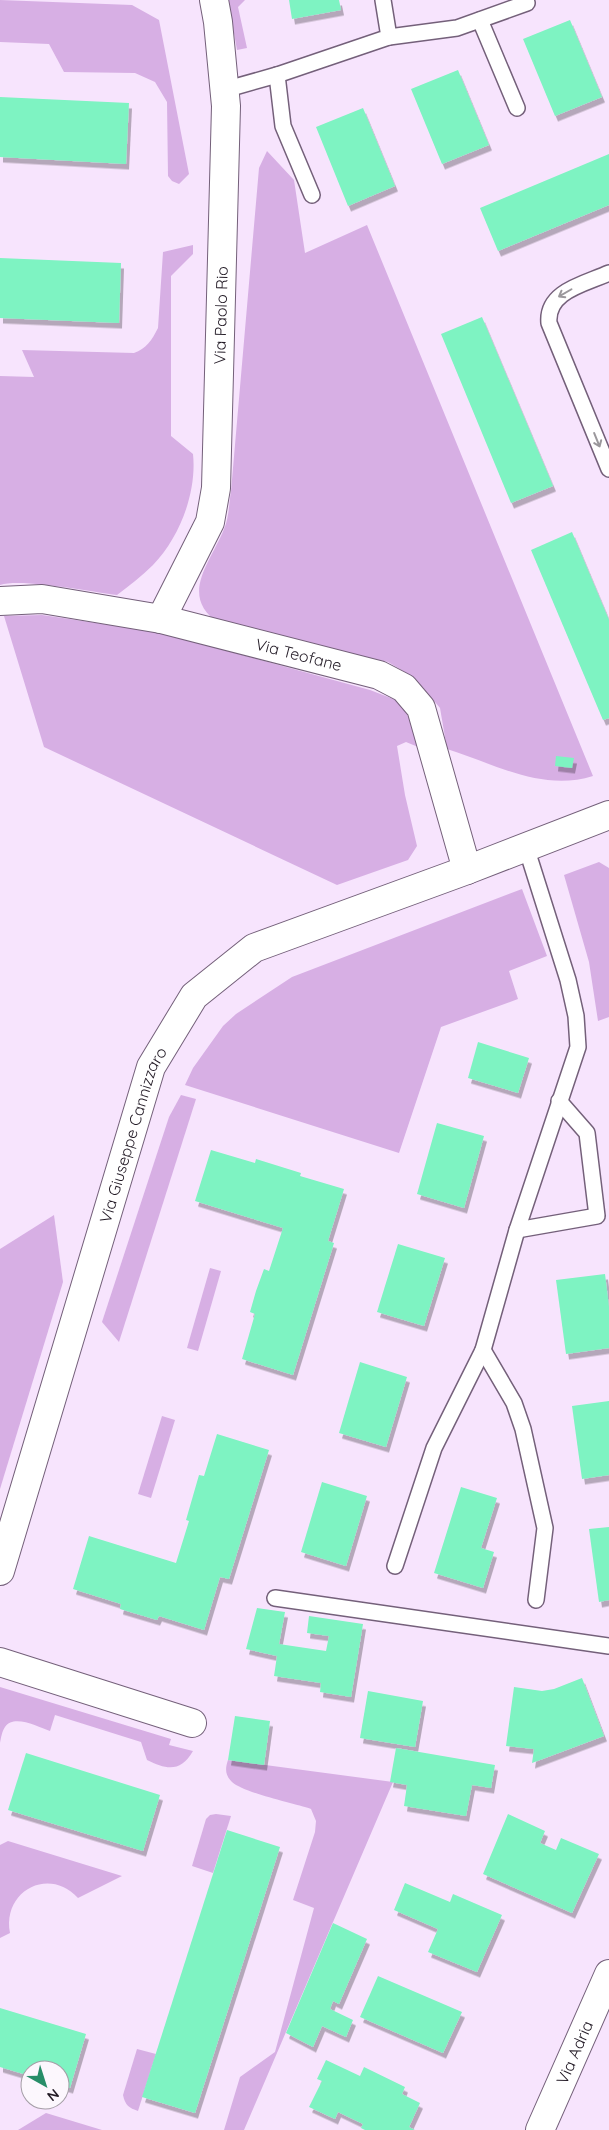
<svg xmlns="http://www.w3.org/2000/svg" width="609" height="2130" viewBox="0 0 609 2130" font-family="Quicksand,sans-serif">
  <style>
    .green { fill: #d7afe4 }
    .building { fill: #7ef3c2; filter: url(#shadow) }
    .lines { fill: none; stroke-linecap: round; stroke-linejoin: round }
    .lane-casing { stroke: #74607a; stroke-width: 18 }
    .street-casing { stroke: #74607a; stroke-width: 30 }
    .lane { stroke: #fff; stroke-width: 15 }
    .street { stroke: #fff; stroke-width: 28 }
    .oneway { stroke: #9b989c }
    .labels { text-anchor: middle; stroke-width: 5; stroke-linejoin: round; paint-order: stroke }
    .street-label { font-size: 16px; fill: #211924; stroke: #fcf7fd }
  </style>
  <defs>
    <filter id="shadow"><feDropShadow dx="3" dy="5.5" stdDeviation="0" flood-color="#0004"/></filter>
  </defs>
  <rect width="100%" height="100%" fill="#f7e4fd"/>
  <g class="green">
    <path d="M0,0L132,5L159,20L189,174L179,184L172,181L168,176L167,102L155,82L135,73L64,72L49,44L0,42Z"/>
    <path d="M228,0H245L238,7L247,48L237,50Z"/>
    <path d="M267,151L294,180L305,253L367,225L593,776C542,792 495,764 447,749L440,708L415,678L388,662L220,624C178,596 210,564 224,529C229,518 229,503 231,491L259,168Z"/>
    <path d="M193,245V254L171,276V436L193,454C197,492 180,537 153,565C142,576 129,586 117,595C90,592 23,578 0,585V376L34,377L22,350L134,353C146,349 152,340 158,328L163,252Z"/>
    <path d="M42,615L158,632L370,690L396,700L406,712L423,749L406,742L397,746L405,795L417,846L408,860L337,885L44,747L4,616Z"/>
    <path d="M599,862L609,868V1017L598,1021L589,962L564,875Z"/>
    <path d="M522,889L547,956L509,971L518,999L441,1027L399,1153L185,1085L193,1068L223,1026L236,1014L292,977Z"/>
    <path d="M181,1095L196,1099L119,1342L102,1322L169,1117Z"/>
    <path d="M54,1215L63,1282L0,1489V1249Z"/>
    <path d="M210,1268L221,1271L198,1351L187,1348Z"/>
    <path d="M162,1416L175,1420L151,1498L138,1494Z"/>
    <path d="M0,1687L171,1739L169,1745L193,1751C181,1772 167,1770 147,1760L141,1742L55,1715L50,1731C38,1727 14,1714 5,1727C2,1731 1,1738 0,1743Z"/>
    <path d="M228,1760L393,1782L244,2130H224L240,2077L275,2052L314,1908L293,1900L315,1832L316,1821L311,1809C293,1803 244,1793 232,1782C225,1775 225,1769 228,1760Z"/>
    <path d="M216,1814L231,1816L213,1873L192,1866L206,1819L210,1815Z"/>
    <path d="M8,1841L122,1876L78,1898C49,1866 2,1891 10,1933L0,1938V1845Z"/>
    <path d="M137,2049L156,2054L138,2111C129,2108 125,2105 123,2095Z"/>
    <path d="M46,2113L102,2130H18Z"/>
  </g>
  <g class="building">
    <path d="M289,0H339L341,10L292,19Z"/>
    <path d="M570,20L602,97L555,116L523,39Z"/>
    <path d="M458,70L489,145L442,164L411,89Z"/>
    <path d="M0,97L129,103L126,164L0,157Z"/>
    <path d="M363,108L395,186L348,206L316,127Z"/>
    <path d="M609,154V205L498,251L480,208Z"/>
    <path d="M0,258L121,263L119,323L0,318Z"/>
    <path d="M482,317L553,486L511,503L441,334Z"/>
    <path d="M572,532L609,620V718L603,720L531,550Z"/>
    <path d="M556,756L574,758L572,768L555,766Z"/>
    <path d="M478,1042L529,1058L518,1093L468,1078Z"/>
    <path d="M437,1123L484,1136L464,1208L417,1194Z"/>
    <path d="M211,1150L255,1163L256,1159L301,1173L300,1176L344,1189L328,1241L334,1243L293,1375L242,1359L255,1314L250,1312L256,1291L264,1269L269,1271L283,1228L195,1201Z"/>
    <path d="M398,1244L445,1258L424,1326L377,1312Z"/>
    <path d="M605,1274L609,1307V1348L566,1354L556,1280Z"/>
    <path d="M360,1362L407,1377L386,1447L339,1433Z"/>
    <path d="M609,1401V1475L582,1479L572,1406Z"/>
    <path d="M217,1434L269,1450L229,1579L220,1577L204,1630L159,1616L157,1620L120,1609L121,1604L73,1589L89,1536L176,1563L189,1521L186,1520L199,1475L204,1476Z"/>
    <path d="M322,1482L367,1496L346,1566L301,1552Z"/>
    <path d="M461,1487L497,1498L481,1548L494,1552L483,1588L434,1573Z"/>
    <path d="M609,1527V1600L599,1602L589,1529Z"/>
    <path d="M257,1608L285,1612L279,1644L326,1651L329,1636L307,1633L309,1616L363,1624L351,1697L320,1692L321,1683L274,1676L277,1656L246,1649Z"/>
    <path d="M582,1678L604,1736L532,1763L534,1749L506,1746L514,1687L542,1691L554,1689Z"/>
    <path d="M368,1691L423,1701L415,1747L360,1738Z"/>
    <path d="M235,1716L270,1721L264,1765L228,1760Z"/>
    <path d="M396,1748L495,1765L491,1788L472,1785L466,1816L404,1806L407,1785L390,1782Z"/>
    <path d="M26,1753L160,1795L143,1851L8,1810Z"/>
    <path d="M508,1814L545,1831L540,1843L556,1850L561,1838L599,1854L572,1913L483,1874Z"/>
    <path d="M227,1830L280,1847L195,2113L142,2097Z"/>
    <path d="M405,1883L450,1902L453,1894L502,1915L477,1972L428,1952L438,1929L394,1910Z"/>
    <path d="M333,1923L367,1939L339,2004L333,2001L330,2009L353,2020L346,2037L322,2026L313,2047L286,2033Z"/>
    <path d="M378,1976L462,2012L443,2053L360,2017Z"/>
    <path d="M0,2008L86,2034L70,2088L60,2085V2070H30V2076L0,2067Z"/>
    <path d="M326,2060L360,2076L364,2067L405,2087L402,2094L420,2103L409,2127L415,2130H365L361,2128L363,2124L338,2112L335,2119L309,2107L322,2081L317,2079Z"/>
  </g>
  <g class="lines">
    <defs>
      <g id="lane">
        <path d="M480,20L517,108"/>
        <path d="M389,37L457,28L527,3"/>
        <path d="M277,75L283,126L312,195"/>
        <path d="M224,90L277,75L389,37L383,0"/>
        <path d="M609,273C585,284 546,291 549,323L609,469"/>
        <path d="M517,1230L597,1216L587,1133L559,1101"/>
        <path d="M483,1350L514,1403L523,1429L545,1528L536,1600"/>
        <path d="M395,1566L434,1448L483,1350L517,1230L578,1047L576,1016L568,980L526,847"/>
        <path d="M275,1598L609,1646"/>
      </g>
      <g id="street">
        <path id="s1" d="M0,601L42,599L161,619L379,675L404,688L421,708L467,870"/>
        <path id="s2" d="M161,619L210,522L216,488L226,106L218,22L214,0"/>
        <path id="s3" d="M0,1571L151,1067L194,996L254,948L467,870L609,815"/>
        <path d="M0,1662L192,1723"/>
        <path id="s4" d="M540,2130L609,1974"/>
      </g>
    </defs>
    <use href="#lane" class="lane-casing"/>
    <use href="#street" class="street-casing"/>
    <use href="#lane" class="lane"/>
    <use href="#street" class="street"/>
  </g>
  <defs><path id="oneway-shaft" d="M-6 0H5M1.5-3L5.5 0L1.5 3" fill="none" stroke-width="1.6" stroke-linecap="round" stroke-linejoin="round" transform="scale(1.25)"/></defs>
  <g class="oneway">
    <use href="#oneway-shaft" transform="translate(565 293) rotate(150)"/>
    <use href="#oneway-shaft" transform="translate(597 440) rotate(68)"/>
  </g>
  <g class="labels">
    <g class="street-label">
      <text dy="6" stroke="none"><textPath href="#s2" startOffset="316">Via Paolo Rio</textPath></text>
      <text dy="6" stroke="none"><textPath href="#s1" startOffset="305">Via Teofane</textPath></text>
      <text dy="6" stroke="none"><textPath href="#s3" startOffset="456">Via Giuseppe Cannizzaro</textPath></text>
      <text dy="6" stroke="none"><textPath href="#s4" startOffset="85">Via Adria</textPath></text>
    </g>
  </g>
  <g transform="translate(45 2085) rotate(141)"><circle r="24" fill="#fcf7fd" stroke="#a49ea6"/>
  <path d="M0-4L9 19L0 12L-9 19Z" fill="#278d68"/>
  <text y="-8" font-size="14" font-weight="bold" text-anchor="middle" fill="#211924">N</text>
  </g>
</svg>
